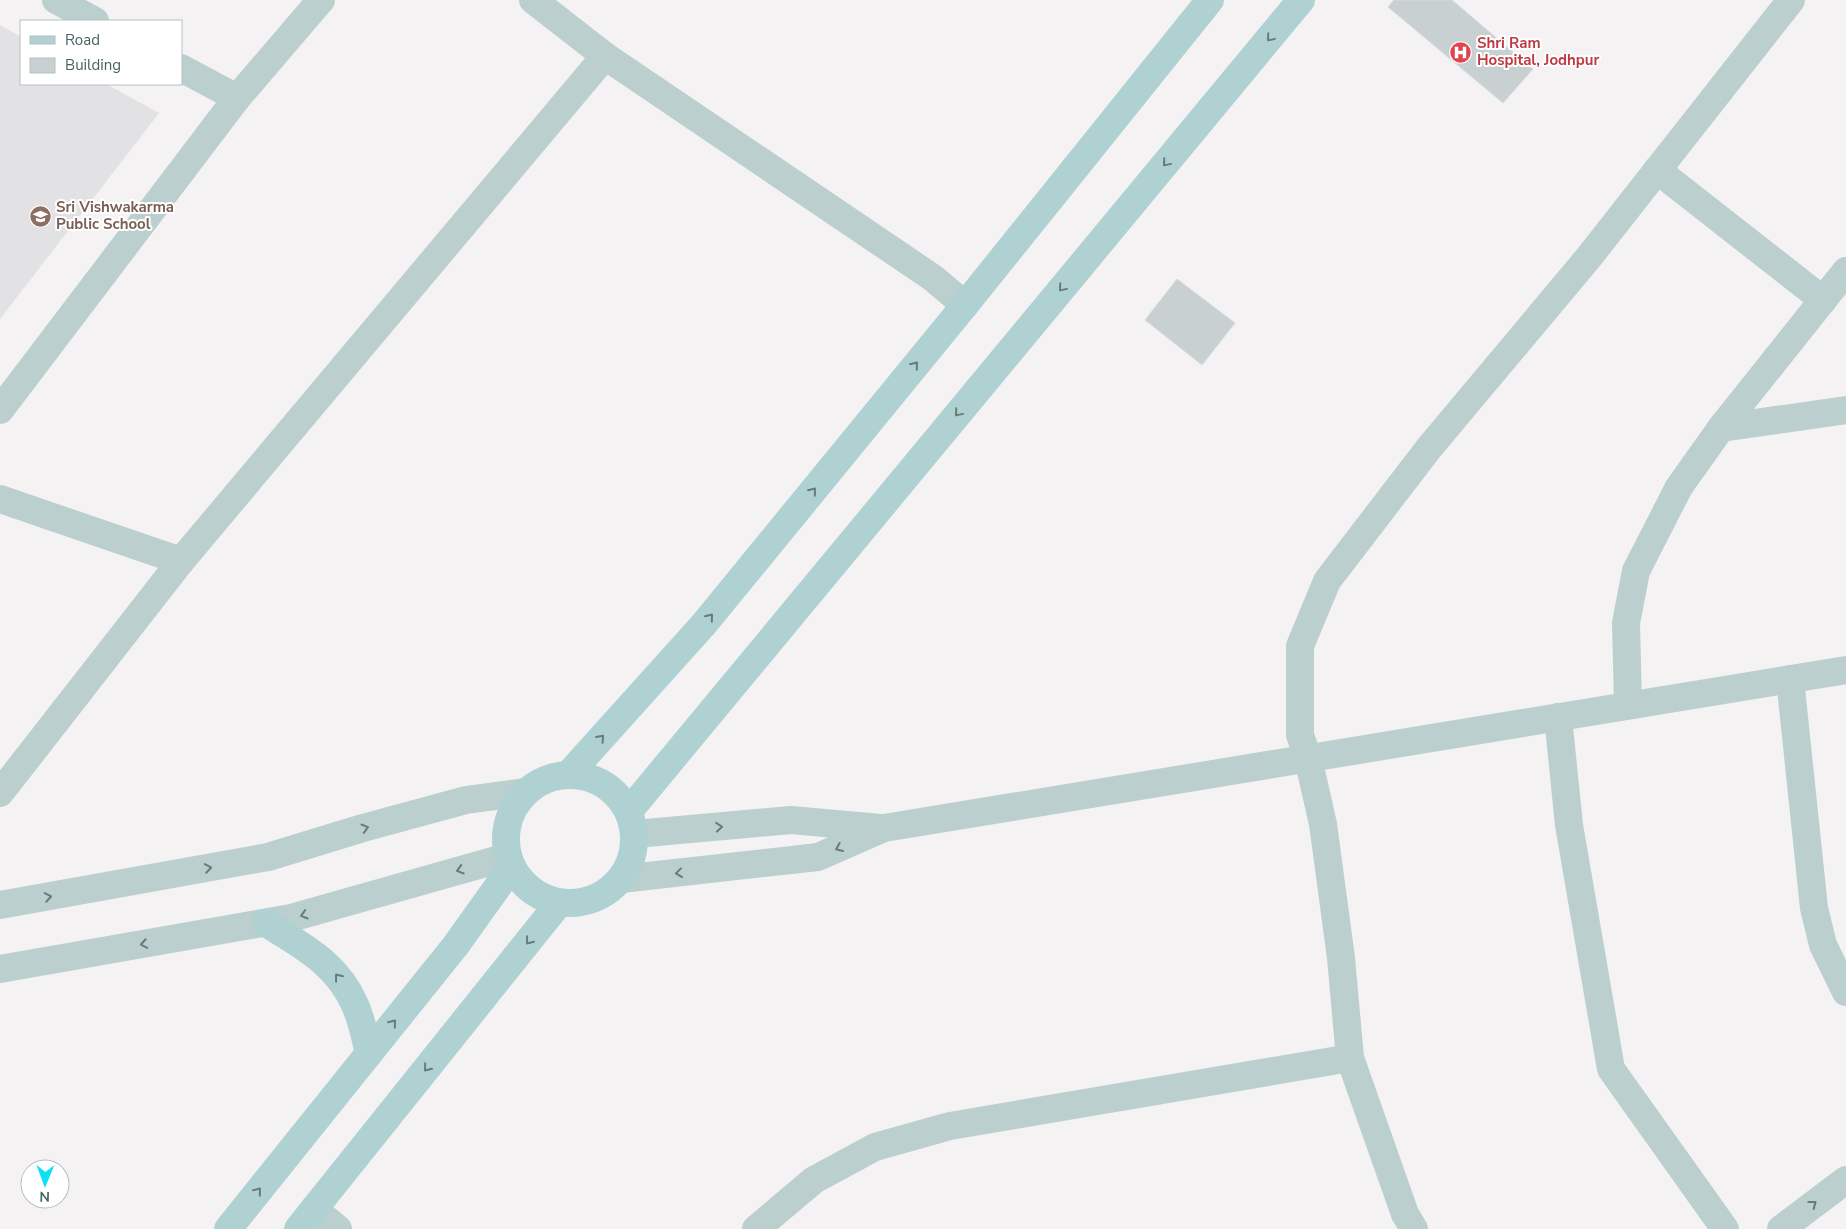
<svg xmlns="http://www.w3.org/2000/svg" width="1846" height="1229" viewBox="0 0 1846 1229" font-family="'Nunito Sans',sans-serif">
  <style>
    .education { fill: #e2e1e3 }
    .building { fill: #c9d0d2; stroke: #d6dcde }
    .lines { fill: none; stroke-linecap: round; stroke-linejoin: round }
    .minor { stroke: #bccfcf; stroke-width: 28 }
    .major { stroke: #b0d1d2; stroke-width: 28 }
    .oneway { stroke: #627d7d }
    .oneway2 { stroke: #657c7c }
    .labels { text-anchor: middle; stroke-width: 4; stroke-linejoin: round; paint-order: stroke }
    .health-label { font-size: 15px; font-weight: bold; fill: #be3a42; stroke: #fff; text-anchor: start }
    .education-label { font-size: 15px; font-weight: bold; fill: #785e54; stroke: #fff; text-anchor: start }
  </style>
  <rect width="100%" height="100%" fill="#f4f2f3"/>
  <path class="education" d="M0,25L21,37V84H106L159,113L0,319Z"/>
  <g class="building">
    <path d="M1394,0H1452L1533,69L1503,103L1388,7Z"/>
    <path d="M1177,279L1235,323L1202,365L1145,320Z"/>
  </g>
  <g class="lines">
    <g class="minor">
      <path d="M56,0L95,21"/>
      <path d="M533,0L605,56L933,278L965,305"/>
      <path d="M181,68L237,98"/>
      <path d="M1657,170L1823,300"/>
      <path d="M0,410L237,98L321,0"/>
      <path d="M1721,428L1846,410"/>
      <path d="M0,499L181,561"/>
      <path d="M1790,679L1814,908L1823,945L1846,992"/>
      <path d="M1628,705L1626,623L1636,571L1679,487L1721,428L1846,271"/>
      <path d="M1558,717L1569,825L1611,1069L1725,1229"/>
      <path d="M0,793L181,561L605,56"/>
      <path d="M635,834L791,820L880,828"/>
      <path d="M621,879L818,857L884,828L1846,670"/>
      <path d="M0,905L268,857L363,828L466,800L525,792"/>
      <path d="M0,969L291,918L507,857"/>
      <path d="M314,1209L338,1229"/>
      <path d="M756,1229L814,1180L875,1147L950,1126L1350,1058"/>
      <path d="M1414,1229L1405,1214L1350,1058L1341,958L1323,824L1308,758L1300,735V646L1327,581L1429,448L1589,257L1791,0"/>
      <path d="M1781,1229L1846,1180"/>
    </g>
    <g class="major">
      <path d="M569,774L704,624L965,305L1210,0"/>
      <circle cx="570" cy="839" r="64"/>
      <path d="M629,811L1301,0"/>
      <path d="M266,923C302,946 337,963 355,1005C362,1020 365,1038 369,1053"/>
      <path d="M228,1229L456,945L511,868"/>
      <path d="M298,1229L559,903"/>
    </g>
  </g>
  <defs><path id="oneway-chevron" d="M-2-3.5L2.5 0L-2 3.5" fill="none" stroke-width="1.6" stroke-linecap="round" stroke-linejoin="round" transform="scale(1.25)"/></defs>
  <g class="oneway">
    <use href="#oneway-chevron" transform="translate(1270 38) rotate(130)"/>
    <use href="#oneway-chevron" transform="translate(1166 163) rotate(130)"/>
    <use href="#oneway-chevron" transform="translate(1062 288) rotate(130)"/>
    <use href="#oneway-chevron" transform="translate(915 365) rotate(-51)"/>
    <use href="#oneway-chevron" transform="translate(958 413) rotate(130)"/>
    <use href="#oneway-chevron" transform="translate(813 491) rotate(-51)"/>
    <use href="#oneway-chevron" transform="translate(710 617) rotate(-51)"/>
    <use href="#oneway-chevron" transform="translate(601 738) rotate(-48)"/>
    <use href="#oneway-chevron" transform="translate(529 941) rotate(128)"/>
    <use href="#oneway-chevron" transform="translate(338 977) rotate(-128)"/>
    <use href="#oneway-chevron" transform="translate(393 1023) rotate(-51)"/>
    <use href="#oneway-chevron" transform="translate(427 1068) rotate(129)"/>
    <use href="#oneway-chevron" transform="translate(258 1191) rotate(-51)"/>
  </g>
  <g class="oneway2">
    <use href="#oneway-chevron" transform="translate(719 827) rotate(-5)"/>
    <use href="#oneway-chevron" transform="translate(365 828) rotate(-16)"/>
    <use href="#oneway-chevron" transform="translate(839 848) rotate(157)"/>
    <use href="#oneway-chevron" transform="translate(208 868) rotate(-10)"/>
    <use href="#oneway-chevron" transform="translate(460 870) rotate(164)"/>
    <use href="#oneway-chevron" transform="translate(679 873) rotate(173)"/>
    <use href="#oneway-chevron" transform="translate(48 897) rotate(-10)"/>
    <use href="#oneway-chevron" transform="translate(304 915) rotate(164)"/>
    <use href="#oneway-chevron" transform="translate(144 944) rotate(170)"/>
    <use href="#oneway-chevron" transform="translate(1813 1204) rotate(-37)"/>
  </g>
  <defs>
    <symbol id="hospital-disc" viewBox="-11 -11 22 22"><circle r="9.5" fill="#e0444e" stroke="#fff"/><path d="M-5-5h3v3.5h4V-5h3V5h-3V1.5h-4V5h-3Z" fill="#fff"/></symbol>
    <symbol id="school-disc" viewBox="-11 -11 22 22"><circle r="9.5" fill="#8d6e63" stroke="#fff"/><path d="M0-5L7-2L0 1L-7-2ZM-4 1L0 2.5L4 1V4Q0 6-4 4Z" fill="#fff"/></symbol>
  </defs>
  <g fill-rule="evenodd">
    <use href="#hospital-disc" x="1448" y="40" width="25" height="25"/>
    <use href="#school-disc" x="28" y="204" width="25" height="25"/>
  </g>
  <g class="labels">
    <g class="health-label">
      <text x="1477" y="48">Shri Ram<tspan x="1477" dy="17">Hospital, Jodhpur</tspan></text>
    </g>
    <g class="education-label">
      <text x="56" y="212">Sri Vishwakarma<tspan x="56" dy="17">Public School</tspan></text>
    </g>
  </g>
  <rect x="20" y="20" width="162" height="65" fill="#ffffff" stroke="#b6c0c0"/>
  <rect x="30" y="36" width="25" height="8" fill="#b0d1d2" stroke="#b6c0c0"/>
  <text x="65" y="45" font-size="15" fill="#486161">Road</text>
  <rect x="30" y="58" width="25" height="15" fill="#c9d0d2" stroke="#b6c0c0"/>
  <text x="65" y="70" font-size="15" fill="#486161">Building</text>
  <g transform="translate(45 1184) rotate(181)"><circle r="24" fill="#ffffff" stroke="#b6c0c0"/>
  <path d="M0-4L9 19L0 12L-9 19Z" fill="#0edff2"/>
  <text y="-8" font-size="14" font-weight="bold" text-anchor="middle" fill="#486161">N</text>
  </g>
</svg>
